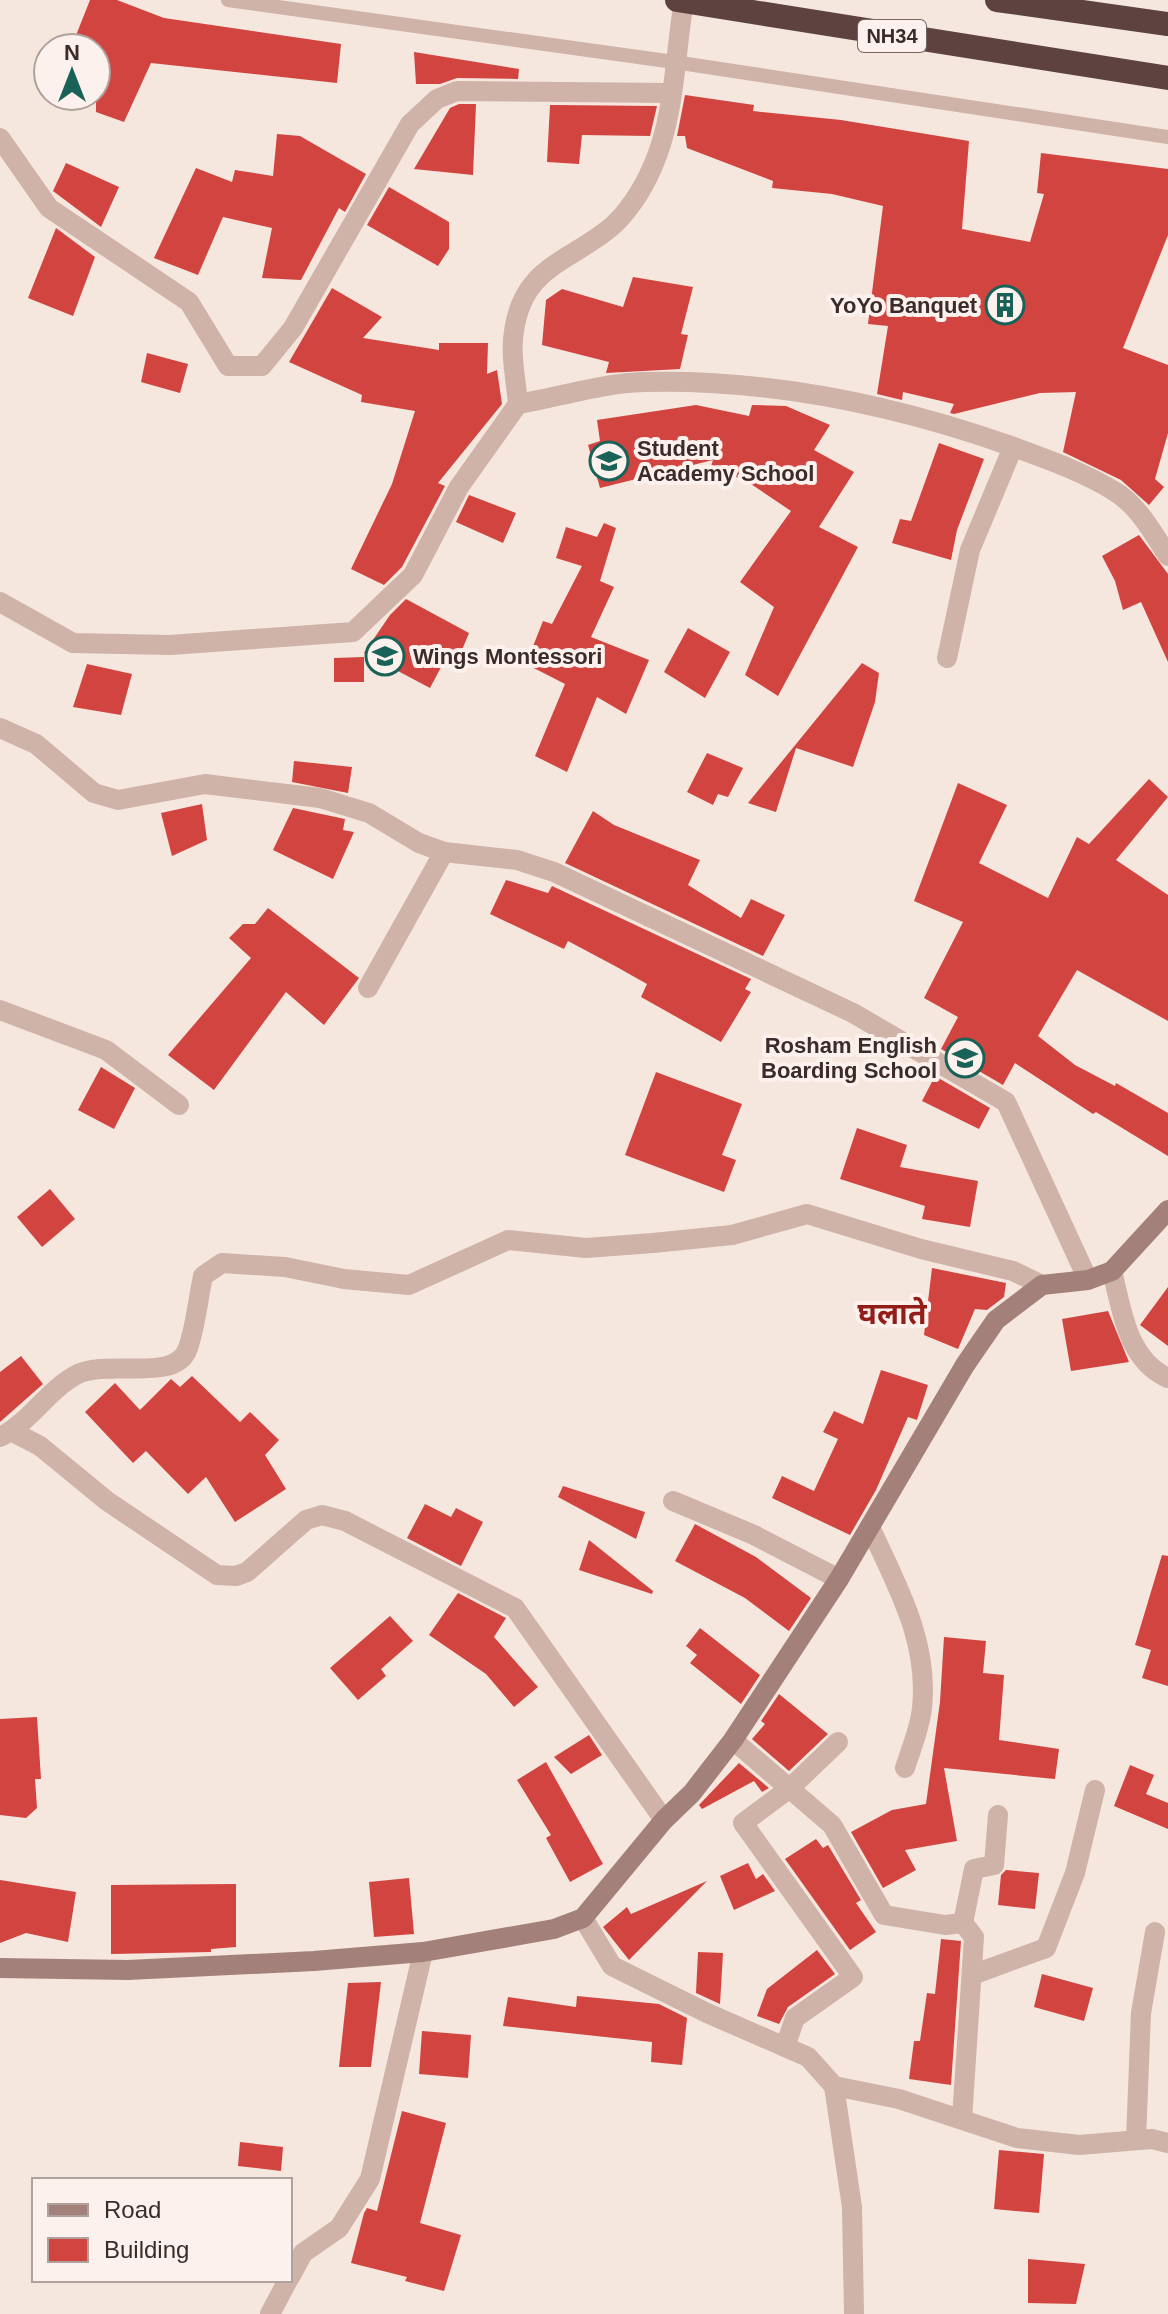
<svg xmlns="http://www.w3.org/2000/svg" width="1168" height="2314" viewBox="0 0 1168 2314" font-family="Arial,'Noto Sans Devanagari',sans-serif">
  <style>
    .building { fill: #d2443f }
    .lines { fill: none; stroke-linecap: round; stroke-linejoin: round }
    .lane { stroke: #cfb2a8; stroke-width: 14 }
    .street { stroke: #cfb2a8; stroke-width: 20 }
    .secondary { stroke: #a38079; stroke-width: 20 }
    .highway { stroke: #5d423f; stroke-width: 24 }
    .labels { text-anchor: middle; stroke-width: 8; stroke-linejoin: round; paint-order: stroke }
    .shield { fill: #fcf1ec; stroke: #756664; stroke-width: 2 }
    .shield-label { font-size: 20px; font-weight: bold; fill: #3b2b29 }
    .poi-label { font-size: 22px; font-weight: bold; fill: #3b2b29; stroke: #fcf1ec; text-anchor: end }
    .district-label { font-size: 30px; font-weight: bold; fill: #941d19; stroke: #fcf1ec }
  </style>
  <rect width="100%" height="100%" fill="#f5e6de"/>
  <g class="building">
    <path d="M90,0H117L164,18L341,44L337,83L151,63L124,122L96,112V48H71Z"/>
    <path d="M414,52L519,69L518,79L457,78L440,84H416Z"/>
    <path d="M685,95L754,105L753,111L841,120L969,141L962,229L1030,242L1044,194L1037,193L1041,153L1168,169V235L1123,348L1168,365V433L1155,479L1164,487L1149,505L1121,480L1063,452L1076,392L1040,393L954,414L950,413L954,404L903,392L902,400L877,394L888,326L868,324L883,206L832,194L772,188L773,181L687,148L685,136H677Z"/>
    <path d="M459,104H476L473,175L414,169L450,108Z"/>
    <path d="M550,105H555L657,106L650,136L582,135L579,164L547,162Z"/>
    <path d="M277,134L300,136L366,174L345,212L339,208L301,280L262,278L272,228L223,217L198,275L154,258L196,168L232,182L235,170L273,176Z"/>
    <path d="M66,163L119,187L101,227L53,191Z"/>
    <path d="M389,187L449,222V249L438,266L367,225Z"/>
    <path d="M56,228L95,257L73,316L28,298Z"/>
    <path d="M633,277L693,287L681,334L688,335L680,369L606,373L609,362L542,345L546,300L562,289L623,307Z"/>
    <path d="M332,288L382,317L363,338L439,350V343H488L487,374L497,370L502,404L438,483L445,486L402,567L384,585L351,569L392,484L415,411L361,402L362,395L289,362Z"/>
    <path d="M147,353L188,364L180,393L141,382Z"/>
    <path d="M696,405L749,416L752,405L786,406L830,425L814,450L854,472L819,527L858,547L778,696L745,675L774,607L740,582L791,511L742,478L709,473L713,460L600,488L588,445L600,441L597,420Z"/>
    <path d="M939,443L984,459L957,530L951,560L892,543L900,519L911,521Z"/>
    <path d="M469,495L516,513L503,543L456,522Z"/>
    <path d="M604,523L616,528L600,581L614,587L591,637L649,660L626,714L597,697L567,772L535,756L565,684L526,664L543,621L552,624L582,566L556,558L566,527L597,537Z"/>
    <path d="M1139,535L1168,574V662L1141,602L1123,610L1115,581L1102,556Z"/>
    <path d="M406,599L469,633L457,662L447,656L430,688L364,653L390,615Z"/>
    <path d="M688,628L730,652L705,698L664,672Z"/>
    <path d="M364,657V682H334V658Z"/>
    <path d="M862,663L879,673L875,702L853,767L796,748L776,812L748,803Z"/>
    <path d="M87,664L132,674L121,715L73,707Z"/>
    <path d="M707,753L743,768L728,797L718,794L713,805L687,792Z"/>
    <path d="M294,761L352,767L348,793L292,782Z"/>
    <path d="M1149,779L1168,797L1116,860L1168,895V1021L1077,970L1038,1036L1075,1065L1115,1086L1116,1083L1168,1113V1156L1096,1112L1093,1114L1015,1063L1003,1085L941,1049L958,1017L924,998L963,922L914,901L958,783L1007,805L979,863L1048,898L1077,837L1089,844Z"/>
    <path d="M202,804L207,840L172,856L161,813Z"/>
    <path d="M293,808L345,819L343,830L354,832L333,879L273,850Z"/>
    <path d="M593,811L614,825L700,860L688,885L741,918L751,899L785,915L763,956L565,863Z"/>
    <path d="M506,880L548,893L552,886L751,979L745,989L751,992L721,1042L641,997L647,984L615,966L568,941L564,949L490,914Z"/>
    <path d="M268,908L359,978L324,1025L286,992L214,1090L168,1055L251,958L229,938L243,924H255Z"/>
    <path d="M101,1067L135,1088L114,1129L78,1110Z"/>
    <path d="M656,1072L742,1104L722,1155L736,1160L724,1192L625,1155Z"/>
    <path d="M935,1076L990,1108L979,1129L922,1101Z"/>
    <path d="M857,1128L907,1145L900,1167L978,1181L970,1227L922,1219L925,1206L840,1179Z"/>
    <path d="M50,1189L75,1219L42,1247L17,1217Z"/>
    <path d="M932,1268L1006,1283L1004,1297L987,1310L975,1309L958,1349L924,1335Z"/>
    <path d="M1168,1287V1346L1140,1325Z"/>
    <path d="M1108,1311L1129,1362L1071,1371L1062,1319Z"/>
    <path d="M21,1356L43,1384L0,1422V1372Z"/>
    <path d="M881,1370L928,1385L917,1420L908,1417L876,1490L850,1535L772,1498L782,1476L814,1491L838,1439L823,1432L834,1411L863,1424Z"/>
    <path d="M192,1376L240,1422L250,1412L279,1440L265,1455L286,1489L235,1522L206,1477L188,1494L146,1451L133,1463L85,1412L115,1383L140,1410L171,1379L180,1387Z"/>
    <path d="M563,1486L645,1512L636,1539L558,1497Z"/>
    <path d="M425,1504L451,1517L456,1508L483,1522L461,1566L407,1538Z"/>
    <path d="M695,1524L756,1557L811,1598L789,1631L745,1598L675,1561Z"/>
    <path d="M589,1540L653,1591L652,1594L579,1570Z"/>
    <path d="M1162,1555L1168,1556V1686L1142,1678L1151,1650L1135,1645Z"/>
    <path d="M458,1593L506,1618L494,1637L538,1687L514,1707L486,1674L429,1635Z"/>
    <path d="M390,1616L413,1641L381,1669L386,1676L358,1700L330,1668Z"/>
    <path d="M700,1628L760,1675L741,1704L690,1663L697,1655L686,1646Z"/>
    <path d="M944,1637L986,1641L983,1673L1004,1675L999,1740L1059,1749L1055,1779L944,1768L957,1841L905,1850L916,1870L883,1888L851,1832L892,1810L926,1804L940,1702Z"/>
    <path d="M779,1694L828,1734L789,1771L752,1739L765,1724L761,1721Z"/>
    <path d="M37,1717L41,1779H35L37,1808L26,1818L0,1815V1719Z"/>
    <path d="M589,1735L602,1755L571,1774L554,1757Z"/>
    <path d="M546,1762L603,1864L570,1882L546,1838L551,1835L517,1780Z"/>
    <path d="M739,1763L769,1788L762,1792L754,1781L702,1809L699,1805Z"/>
    <path d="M1130,1765L1154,1775L1146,1794L1168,1803V1829L1114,1806Z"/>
    <path d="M816,1839L823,1848L828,1845L861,1900L856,1903L876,1932L850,1950L785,1859Z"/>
    <path d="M748,1863L756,1879L763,1874L775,1891L734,1910L720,1876Z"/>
    <path d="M1006,1870L1039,1873L1035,1909L998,1905L1001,1875Z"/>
    <path d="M409,1878L414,1934L374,1937L369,1882Z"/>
    <path d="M0,1880L76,1892L68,1942L26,1933L0,1943Z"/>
    <path d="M707,1881L629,1960L603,1927L627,1907L631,1914Z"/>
    <path d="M236,1884V1947L211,1949V1952L111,1954V1885Z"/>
    <path d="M941,1939L961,1941L951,2085L909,2079L914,2041H920L927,1993L935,1994Z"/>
    <path d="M817,1950L835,1974L788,2007L779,2024L757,2016L767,1989Z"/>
    <path d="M698,1952L723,1953L720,2004L696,1993Z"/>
    <path d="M1042,1974L1093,1988L1084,2021L1034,2007Z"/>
    <path d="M381,1982L371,2067H339L348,1983Z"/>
    <path d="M577,1996L659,2004L687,2018L682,2065L651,2062L652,2042L503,2026L508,1997L576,2007Z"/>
    <path d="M422,2031L471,2035L468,2078L419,2074Z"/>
    <path d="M402,2111L446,2123L420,2223L461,2235L444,2291L405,2281L407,2277L351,2263L364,2213L367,2208L377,2211Z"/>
    <path d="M240,2142L283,2147L281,2171L238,2166Z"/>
    <path d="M999,2150L1044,2154L1039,2213L994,2209Z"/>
    <path d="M1028,2259L1085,2264L1076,2304L1028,2303Z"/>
  </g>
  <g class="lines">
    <path class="lane" d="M228,0L674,62L1168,137"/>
    <g class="street">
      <path d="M0,138L49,208L189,302L228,366H262L293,328L410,124L437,99L457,91L670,93"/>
      <path d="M518,404C516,380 510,354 514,331C523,267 567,263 610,228C627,214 643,189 652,168C675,118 675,54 684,0"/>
      <path d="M0,602L73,643L170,645L353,632L413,575L459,487L518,404C559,397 603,383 644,382C768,379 891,404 1008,445C1043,458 1082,471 1114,491C1138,505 1153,533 1168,556"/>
      <path d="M947,658L970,550L1013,447"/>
      <path d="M0,728L36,744L94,793L118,800L205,784L320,798L369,813L419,843L444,852L517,860L554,872L853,1013L1006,1102L1088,1280"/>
      <path d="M368,988L444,852"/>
      <path d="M0,1010L106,1050L179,1105"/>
      <path d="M1112,1271C1122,1310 1127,1360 1168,1378"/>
      <path d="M11,1431L40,1446L107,1501L217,1575L236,1576L247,1572L306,1520L322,1515L345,1521L515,1608L664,1820"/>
      <path d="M0,1437C29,1423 48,1390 76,1375C109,1358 176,1384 188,1348C196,1325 198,1299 203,1276L222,1263L285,1267L344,1279L409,1285L508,1240L586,1248L653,1243L732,1235L807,1214L921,1249L1013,1271L1042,1285"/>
      <path d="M673,1501L754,1535L839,1579"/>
      <path d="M870,1527C897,1586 929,1641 922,1708C920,1728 911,1749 905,1768"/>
      <path d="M733,1740L832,1825L884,1915L945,1925L963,1923"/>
      <path d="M583,1918L612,1966L707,2013L808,2057L834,2086L899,2099L1017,2138L1079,2145L1152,2139L1168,2143"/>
      <path d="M972,1975L1046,1948L1075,1873L1095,1790"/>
      <path d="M785,2047L795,2018L853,1977L743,1823L790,1788L838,1742"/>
      <path d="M834,2086L852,2207L854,2314"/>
      <path d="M962,2119L974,1937L963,1923L974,1869L994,1865L998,1815"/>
      <path d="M1136,2140L1141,2013L1155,1932"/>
      <path d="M290,2277L303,2253L339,2228L370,2179L423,1952"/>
      <path d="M270,2314L288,2280"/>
    </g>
    <path class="secondary" d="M0,1968L128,1970L314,1961L423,1952L554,1929L583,1918L664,1820L692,1793L733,1740L839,1579L965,1365L996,1320L1042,1285L1088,1280L1112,1271L1168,1210"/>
    <g class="highway">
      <path d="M677,0L1168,78"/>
      <path d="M997,0L1168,24"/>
    </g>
  </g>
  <defs>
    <symbol id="building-ring" viewBox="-11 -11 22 22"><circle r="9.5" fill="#fcf1ec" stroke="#196258" stroke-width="1.5"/><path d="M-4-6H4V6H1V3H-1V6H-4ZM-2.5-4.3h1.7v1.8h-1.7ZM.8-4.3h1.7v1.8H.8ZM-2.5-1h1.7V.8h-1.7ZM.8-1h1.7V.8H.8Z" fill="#196258"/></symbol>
    <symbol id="school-ring" viewBox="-11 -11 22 22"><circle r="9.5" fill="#fcf1ec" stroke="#196258" stroke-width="1.5"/><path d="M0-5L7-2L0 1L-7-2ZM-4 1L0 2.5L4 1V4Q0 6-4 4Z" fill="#196258"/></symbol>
  </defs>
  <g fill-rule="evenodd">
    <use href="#building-ring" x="983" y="283" width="44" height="44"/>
    <use href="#school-ring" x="587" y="439" width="44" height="44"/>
    <use href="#school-ring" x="363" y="634" width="44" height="44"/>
    <use href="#school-ring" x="943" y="1036" width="44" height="44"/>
  </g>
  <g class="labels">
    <rect class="shield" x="858" y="20" width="68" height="32" rx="6"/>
    <g class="shield-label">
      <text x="892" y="43">NH34</text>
    </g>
    <g class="poi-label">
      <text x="977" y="313">YoYo Banquet</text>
      <text x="637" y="456" text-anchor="start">Student<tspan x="637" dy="25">Academy School</tspan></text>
      <text x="413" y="664" text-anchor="start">Wings Montessori</text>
      <text x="937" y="1053">Rosham English<tspan x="937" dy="25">Boarding School</tspan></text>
    </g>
    <g class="district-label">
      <text x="892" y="1324">घलाते</text>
    </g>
  </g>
  <rect x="32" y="2178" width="260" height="104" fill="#fcf1ec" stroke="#afa29e" stroke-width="2"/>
  <rect x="48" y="2204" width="40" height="12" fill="#a38079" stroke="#afa29e" stroke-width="2"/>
  <text x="104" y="2218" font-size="24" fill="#3b2b29">Road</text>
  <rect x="48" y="2238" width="40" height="24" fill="#d2443f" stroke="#afa29e" stroke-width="2"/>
  <text x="104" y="2258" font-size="24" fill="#3b2b29">Building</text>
  <g transform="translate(72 72)"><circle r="38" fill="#fcf1ec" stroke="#afa29e" stroke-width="2"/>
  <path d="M0-6L14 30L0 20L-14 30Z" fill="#196258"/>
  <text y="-12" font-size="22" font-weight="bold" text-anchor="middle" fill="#3b2b29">N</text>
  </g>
</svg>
